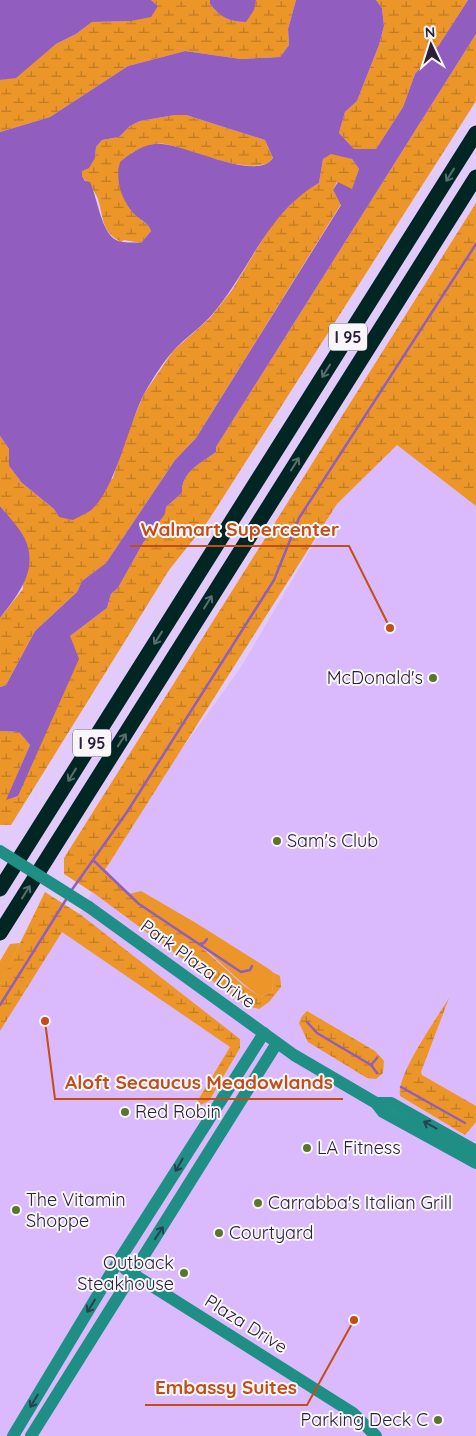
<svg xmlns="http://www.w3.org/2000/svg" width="476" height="1436" viewBox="0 0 476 1436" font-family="Quicksand,sans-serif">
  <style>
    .built { fill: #dab9fd }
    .green { fill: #ec9629 }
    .wetland { fill: url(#wetland-marsh) }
    .water { fill: #915dbf; fill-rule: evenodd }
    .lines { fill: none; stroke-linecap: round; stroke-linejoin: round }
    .stream { stroke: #915dbf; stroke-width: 2.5 }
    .minor { stroke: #1f8f86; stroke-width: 12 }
    .highway { stroke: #002623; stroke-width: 15 }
    .minor-bridge { stroke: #1f8f86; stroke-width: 12 }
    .oneway { stroke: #576e6f }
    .oneway2 { stroke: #27414f }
    .poi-dot { fill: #5a762a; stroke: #f8f5fb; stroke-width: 2 }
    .labels { text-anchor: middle; stroke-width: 4; stroke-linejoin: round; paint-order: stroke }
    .shield { fill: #f8f5fb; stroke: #686072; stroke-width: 1 }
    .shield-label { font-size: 16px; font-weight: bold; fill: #2b2037 }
    .poi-label { font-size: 18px; fill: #2b2037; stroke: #f8f5fb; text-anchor: start }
    .street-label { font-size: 18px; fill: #2b2037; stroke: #f8f5fb }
    .leader { fill: none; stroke: #c24e15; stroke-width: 2 }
    .callout-dot { fill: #c24e15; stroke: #f8f5fb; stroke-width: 2 }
    .callout-label { font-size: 19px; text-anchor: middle; font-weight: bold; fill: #c24e15; stroke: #f8f5fb; stroke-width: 4; stroke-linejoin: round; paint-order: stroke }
  </style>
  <defs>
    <pattern id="wetland-marsh" width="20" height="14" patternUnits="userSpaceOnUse" patternTransform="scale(1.25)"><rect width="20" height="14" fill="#ec9629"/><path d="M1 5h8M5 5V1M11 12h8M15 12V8" fill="none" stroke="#bf7a24"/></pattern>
  </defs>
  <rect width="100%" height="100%" fill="#e2cafb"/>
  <path class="built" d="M397,445L476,506V1436H0V1031L62,931L67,934L159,781L241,667L337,504Z"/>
  <g class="green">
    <path d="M141,891L196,923L269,969L274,973L272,992L261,997C238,982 220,961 199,944C176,926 149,915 129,894Z"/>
    <path d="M20,943L2,981L0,984V961L10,944Z"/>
  </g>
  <g class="wetland">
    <path d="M151,0H210V4C220,17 229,22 246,22L256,0H296L288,29L289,45L280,57L241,59L185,51L128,66L50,117L0,132V80L16,77L56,44L76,34L92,22L131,21L158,6Z"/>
    <path d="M376,0H468L439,45L415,74L403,107L376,149H354L339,133L345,112L357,101L379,45L384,26L382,8Z"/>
    <path d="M476,34V101L208,521L169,570L11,825H0V731L19,732L30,745L7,799L18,796L70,636L107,608L111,594L118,588L143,543L164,514L166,507L182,493C181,472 201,463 216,452V447Z"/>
    <path d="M175,115H186L265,140L273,158C258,180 187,148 165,144C153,142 142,148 131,153L134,214L150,227L151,231L141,243L124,240L121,242C101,231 104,219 98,199C95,191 87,183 82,176V171L95,158L96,147L102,140L119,137L130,126L140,121Z"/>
    <path d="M331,153L352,159L359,169L352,190L337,182L333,190L341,204L196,438L175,460L106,563L82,581L77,592L35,631L6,685L0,687V618L23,589L24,537L0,506V436L9,449V466L22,483L54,509L59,517L113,478L123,444L144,394L173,351L210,318L232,290L272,224L302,193L319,183L323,159Z"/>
    <path d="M476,203V506L397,445L337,504L105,870L139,904L198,944L244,986L261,997L272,992L274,973L280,976L281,987L269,1002L259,1009L245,1005L95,894L64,874V858Z"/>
    <path d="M45,892L81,915L240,1039V1048L209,1101L200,1105L198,1100L230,1047L62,932L0,1031V984Z"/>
    <path d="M449,998L421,1072L422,1075L476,1106V1122L465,1135L400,1096C396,1075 437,1018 449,998Z"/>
    <path d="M307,1011L375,1051L384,1061L383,1073L376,1079L367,1078L308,1042L299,1023L302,1016Z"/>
  </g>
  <g class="water">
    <path d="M0,0H151L158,6L151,17L131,21L92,22L76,34L56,44L16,78L0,80Z"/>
    <path d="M210,0H256L254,10L246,22C229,22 220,17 210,4Z"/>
    <path d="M296,0H376L382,8L384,26L379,45L357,101L345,112L339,133L354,149H376L403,107L415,74L439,45L468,0H476V34L216,447V452C201,463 181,472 182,493L166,507L165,514L143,543L118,588L111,594L107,608L70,636L79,659L18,796L6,800L30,745L19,732L0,731V687L6,685L35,631L77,592L82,581L106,563L175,460L196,438L341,205L333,190L338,182L352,189L359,169L352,159L331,154L323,159L319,183C265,214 250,272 210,317C199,329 185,338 174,350C163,362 152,380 144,394C129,423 114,493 90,511C85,514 78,517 73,520L59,517L54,509L22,483L9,466V449L0,436V132L50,117L128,66L185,51L241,59L280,57L289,45L288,29ZM175,115H186L265,140L273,158C255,184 181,140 154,144C140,146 130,154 120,162C115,181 121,199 134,214C140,220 149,223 151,231L141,243C134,242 123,243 118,241C101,234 98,199 90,182L85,181L82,176V171L89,168L95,158L96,147L102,140L119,137L130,126L140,121Z"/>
    <path d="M0,506C8,516 18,526 24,537C40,569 18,595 0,618Z"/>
  </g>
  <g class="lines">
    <g class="stream">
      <path d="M93,860L139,904L241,972L250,970L252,966"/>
      <path d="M71,891L127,812L274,580L299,518L476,244"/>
      <path d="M200,944L204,943L207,939"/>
      <path d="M0,1005L67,898"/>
      <path d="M307,1022L317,1033L371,1065L377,1073"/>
      <path d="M371,1065L377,1058"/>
      <path d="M401,1087L465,1123"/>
    </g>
    <g class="minor">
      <path d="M89,907L294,1055L376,1103L383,1112L476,1163"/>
      <path d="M376,1103H391L476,1151"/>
      <path d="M125,1269L353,1413L376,1436"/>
      <path d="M13,1436L111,1273L264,1033"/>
      <path d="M31,1436L277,1043"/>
    </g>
    <g class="highway">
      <path d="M0,889L476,133"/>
      <path d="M0,933L476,177"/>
    </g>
    <path class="minor-bridge" d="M0,851L89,907"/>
  </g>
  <defs><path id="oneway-shaft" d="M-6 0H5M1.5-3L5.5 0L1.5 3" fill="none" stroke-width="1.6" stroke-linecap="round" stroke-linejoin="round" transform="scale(1.25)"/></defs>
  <g class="oneway">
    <use href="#oneway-shaft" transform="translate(450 175) rotate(122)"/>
    <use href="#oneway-shaft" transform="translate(326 371) rotate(122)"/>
    <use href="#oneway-shaft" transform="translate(295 464) rotate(-58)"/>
    <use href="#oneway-shaft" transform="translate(208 602) rotate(-58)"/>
    <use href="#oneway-shaft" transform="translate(158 638) rotate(122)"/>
    <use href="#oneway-shaft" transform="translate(122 740) rotate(-57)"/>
    <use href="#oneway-shaft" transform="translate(72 775) rotate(122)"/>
    <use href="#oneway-shaft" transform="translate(26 892) rotate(-58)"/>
  </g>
  <g class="oneway2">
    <use href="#oneway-shaft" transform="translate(430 1125) rotate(-151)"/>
    <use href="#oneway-shaft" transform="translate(179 1165) rotate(120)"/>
    <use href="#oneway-shaft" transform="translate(159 1233) rotate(-57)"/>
    <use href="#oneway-shaft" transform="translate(91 1306) rotate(122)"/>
    <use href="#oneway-shaft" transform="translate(34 1401) rotate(121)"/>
  </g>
  <g class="poi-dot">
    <circle cx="433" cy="678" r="5"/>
    <circle cx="277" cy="841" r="5"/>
    <circle cx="125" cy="1112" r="5"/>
    <circle cx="307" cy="1148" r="5"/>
    <circle cx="258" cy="1203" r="5"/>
    <circle cx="16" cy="1210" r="5"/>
    <circle cx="219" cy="1233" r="5"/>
    <circle cx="184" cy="1273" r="5"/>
    <circle cx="438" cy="1420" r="5"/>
  </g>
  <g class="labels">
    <g class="shield">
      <rect x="329" y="323.5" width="38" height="27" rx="4"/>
      <rect x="73" y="729.5" width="38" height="27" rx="4"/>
    </g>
    <g class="shield-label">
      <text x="348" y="343">I 95</text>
      <text x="92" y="749">I 95</text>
    </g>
    <g class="poi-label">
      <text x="423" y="684" text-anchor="end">McDonald's</text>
      <text x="287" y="847">Sam's Club</text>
      <text x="135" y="1118">Red Robin</text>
      <text x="317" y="1154">LA Fitness</text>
      <text x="26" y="1206">The Vitamin<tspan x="26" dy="21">Shoppe</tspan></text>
      <text x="268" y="1209">Carrabba's Italian Grill</text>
      <text x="229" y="1239">Courtyard</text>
      <text x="174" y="1269" text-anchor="end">Outback<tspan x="174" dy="21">Steakhouse</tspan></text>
      <text x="428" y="1426" text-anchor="end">Parking Deck C</text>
    </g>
    <g class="street-label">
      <text transform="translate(198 964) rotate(36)" y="6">Park Plaza Drive</text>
      <text transform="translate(246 1324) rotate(32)" y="6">Plaza Drive</text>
    </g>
  </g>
  <path class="leader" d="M390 628L349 546H130M45 1021L55 1099H343M354 1320L307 1405H145"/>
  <g class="callout-dot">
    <circle cx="390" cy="628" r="5"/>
    <circle cx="45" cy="1021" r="5"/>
    <circle cx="354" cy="1320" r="5"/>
  </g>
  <g class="callout-label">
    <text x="240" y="536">Walmart Supercenter</text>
    <text x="199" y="1089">Aloft Secaucus Meadowlands</text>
    <text x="226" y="1394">Embassy Suites</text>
  </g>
  <g transform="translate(431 45) rotate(356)" stroke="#f8f5fb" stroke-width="4" paint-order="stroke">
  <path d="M0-4L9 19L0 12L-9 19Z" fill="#2b2037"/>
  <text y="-8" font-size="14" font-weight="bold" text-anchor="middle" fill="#2b2037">N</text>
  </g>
</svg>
